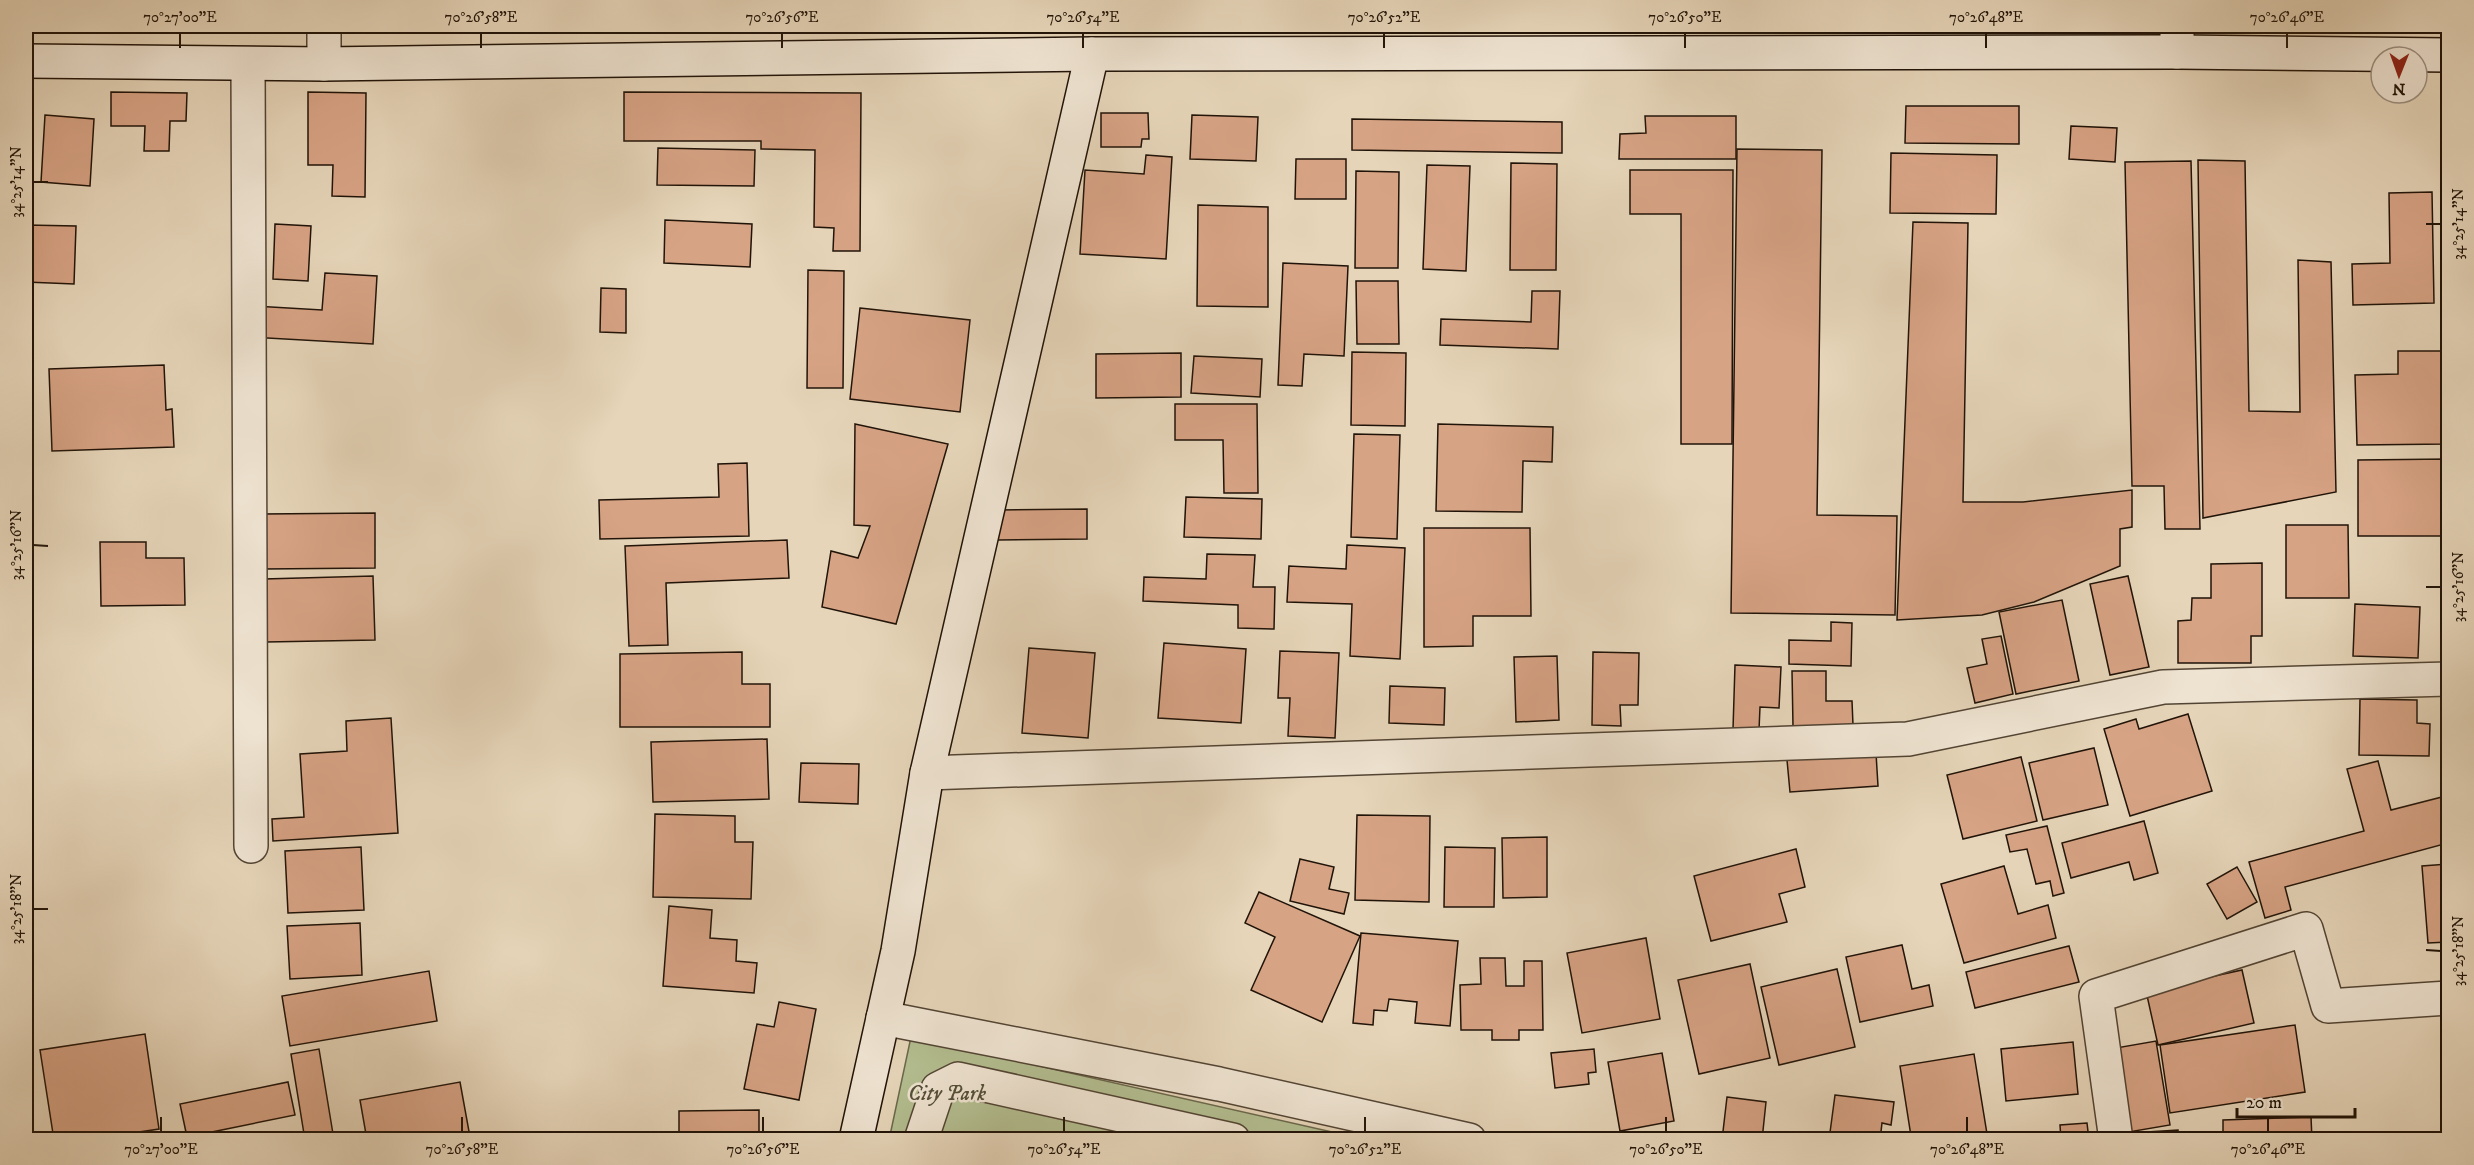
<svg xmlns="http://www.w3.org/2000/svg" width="2474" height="1165" viewBox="0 0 2474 1165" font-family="'IM FELL DW Pica',serif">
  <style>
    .green { fill: #b3be90; stroke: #6a684c; stroke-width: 1.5 }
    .building { fill: #d7a385; stroke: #201308; stroke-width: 1.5 }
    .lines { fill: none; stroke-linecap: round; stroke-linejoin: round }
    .street-casing { stroke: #524434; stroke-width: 36 }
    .secondary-casing { stroke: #201308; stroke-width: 36 }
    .street { stroke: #efe4d2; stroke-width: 33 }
    .secondary { stroke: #efe4d2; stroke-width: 33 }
    .ticks { fill: none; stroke: #201308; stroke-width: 2 }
    .labels { text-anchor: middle; stroke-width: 5; stroke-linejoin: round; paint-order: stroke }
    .park-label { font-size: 21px; font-style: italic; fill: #534f38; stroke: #efe4d2 }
    .neatline { fill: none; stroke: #201308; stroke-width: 2 }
    .ticks-label { font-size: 15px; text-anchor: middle; fill: #201308 }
  </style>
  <rect width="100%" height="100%" fill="#e6d5b9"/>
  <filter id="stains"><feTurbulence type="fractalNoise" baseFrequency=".00333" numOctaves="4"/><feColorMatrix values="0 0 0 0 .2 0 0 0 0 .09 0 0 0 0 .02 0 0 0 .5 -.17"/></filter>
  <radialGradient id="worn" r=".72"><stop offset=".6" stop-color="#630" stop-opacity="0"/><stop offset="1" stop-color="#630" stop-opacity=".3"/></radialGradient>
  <path class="green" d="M911,1037L1363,1139L889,1140Z"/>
  <g class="building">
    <path d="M111,92L187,93L186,121H170L169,151H144L145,126H111Z"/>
    <path d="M308,92L366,93L365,197L332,196L333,165H308Z"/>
    <path d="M624,92L861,93L860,251H833L834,228L814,227L815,150L761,149V141H624Z"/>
    <path d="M1906,106H2019V144L1905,143Z"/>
    <path d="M1101,113H1148L1149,139H1142L1141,147H1101Z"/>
    <path d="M45,115L94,119L90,186L41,182Z"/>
    <path d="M1192,115L1258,117L1256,161L1190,159Z"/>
    <path d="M1645,116H1736V159H1619L1620,134L1646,133Z"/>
    <path d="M1352,119L1562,122V153L1352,150Z"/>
    <path d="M2444,122H2448V206Z"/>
    <path d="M2071,126L2117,128L2115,162L2069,159Z"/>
    <path d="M658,148L755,150L754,186L657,185Z"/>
    <path d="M1737,149L1822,150L1817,515L1897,516L1895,615L1731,613Z"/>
    <path d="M1891,153L1997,155L1996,214L1890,213Z"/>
    <path d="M1146,155L1172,157L1166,259L1080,254L1085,170L1144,174Z"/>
    <path d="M1296,159H1346V199H1295Z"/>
    <path d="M2198,160L2245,161L2249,411L2300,412L2298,260L2331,262L2336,492L2203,518Z"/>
    <path d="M2191,161L2200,529H2165L2164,486H2132L2125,162Z"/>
    <path d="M1511,163L1557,164L1556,270H1510Z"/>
    <path d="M1427,165L1470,166L1466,271L1423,269Z"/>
    <path d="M1630,170H1733L1732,444H1681V214H1630Z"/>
    <path d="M1356,171L1399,172L1398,268H1355Z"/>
    <path d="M2432,192L2434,303L2353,305L2352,264L2390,263L2389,193Z"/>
    <path d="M1198,205L1268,207V307L1197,306Z"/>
    <path d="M665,220L752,224L750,267L664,263Z"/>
    <path d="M1913,222L1968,223L1963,502H2023L2132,490V527L2120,529V566L2034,602L1982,615L1897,620Z"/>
    <path d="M275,224L311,226L308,281L273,279Z"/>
    <path d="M26,225L76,226L74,284L26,282Z"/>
    <path d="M1283,263L1348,266L1344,356L1304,354L1302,386L1278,385Z"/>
    <path d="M808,270L844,271L843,388H807Z"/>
    <path d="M325,273L377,276L373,344L251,337L253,306L322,310Z"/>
    <path d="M1356,281H1398L1399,344H1357Z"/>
    <path d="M601,288L626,289V333L600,332Z"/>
    <path d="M1532,291H1560L1558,349L1440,345L1441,319L1531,322Z"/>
    <path d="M860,308L970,320L960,412L850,399Z"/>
    <path d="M2398,351H2447L2448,444L2357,445L2355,375L2398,374Z"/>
    <path d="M1352,352L1406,353L1405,426L1351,425Z"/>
    <path d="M1181,353V397L1096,398V354Z"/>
    <path d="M1194,356L1262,359L1260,397L1191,393Z"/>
    <path d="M164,365L166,410L172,409L174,447L52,451L49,369Z"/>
    <path d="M1175,404H1257L1258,493H1224L1223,440H1175Z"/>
    <path d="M855,424L948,444L896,624L822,607L831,551L858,558L870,526L854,525Z"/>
    <path d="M1438,424L1553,427L1552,462L1523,461L1522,512L1436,511Z"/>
    <path d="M1354,434L1400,435L1397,539L1351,537Z"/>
    <path d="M2448,459V536H2358V460Z"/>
    <path d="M747,463L749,536L600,539L599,500L719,497L718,464Z"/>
    <path d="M1186,497L1262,499L1261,539L1184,537Z"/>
    <path d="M1087,509V539L998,540L997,510Z"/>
    <path d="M375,513V568L263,569L262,514Z"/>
    <path d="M2286,525H2348L2349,598H2286Z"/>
    <path d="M1424,528H1530L1531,616H1473V646L1424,647Z"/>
    <path d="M787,540L789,578L666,583L668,645L629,646L625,546Z"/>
    <path d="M100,542H146V558H184L185,605L101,606Z"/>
    <path d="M1347,545L1405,548L1400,659L1350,656L1352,604L1287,602L1289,566L1346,569Z"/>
    <path d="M1207,554L1255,555L1253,587H1275L1274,629L1238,628V605L1143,601L1144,577L1206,579Z"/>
    <path d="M2262,563V636H2251V663H2178V621L2191,620L2192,598H2211V564Z"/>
    <path d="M373,576L375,640L266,642L264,579Z"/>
    <path d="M2128,576L2149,667L2110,675L2090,584Z"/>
    <path d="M2062,600L2079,681L2016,694L1999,612Z"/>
    <path d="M2355,604L2420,607L2418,658L2353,656Z"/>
    <path d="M1831,622L1852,623L1851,666L1789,664V640L1831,641Z"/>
    <path d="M2001,636L2013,694L1975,703L1967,668L1987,664L1982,639Z"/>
    <path d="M1164,643L1246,649L1241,723L1158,718Z"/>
    <path d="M1029,648L1095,653L1088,738L1022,733Z"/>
    <path d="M1280,651L1339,653L1335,738L1288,736L1290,698H1278Z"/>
    <path d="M742,652V684H770V727H620V654Z"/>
    <path d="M1593,652L1639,653L1638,705H1620L1621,726L1592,725Z"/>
    <path d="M1557,656L1559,720L1516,722L1514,657Z"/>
    <path d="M1735,665L1781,667L1779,708L1760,707L1759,730L1733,729Z"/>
    <path d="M1792,671H1826V701H1852L1853,725L1793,726Z"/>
    <path d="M1390,686L1445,688L1444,725L1389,723Z"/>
    <path d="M2360,699L2417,700V723L2430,724L2429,756L2359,755Z"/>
    <path d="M2188,714L2212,791L2130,816L2104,729L2136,719L2139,729Z"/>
    <path d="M391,718L398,833L273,841L272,819L304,817L300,754L347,751L346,721Z"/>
    <path d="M767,739L769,799L653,802L651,742Z"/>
    <path d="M2094,748L2108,805L2043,820L2029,763Z"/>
    <path d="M1876,753L1878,786L1790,792L1787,760Z"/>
    <path d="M2021,757L2037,821L1963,839L1947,775Z"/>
    <path d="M2378,761L2391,810L2442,797L2448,819V843L2285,887L2291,910L2265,918L2249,862L2364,831L2347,769Z"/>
    <path d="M801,763L859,764L858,804L799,802Z"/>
    <path d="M655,814L735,816V842H753L751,899L653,897Z"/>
    <path d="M1357,815L1430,816L1429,902L1355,900Z"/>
    <path d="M2144,821L2158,873L2134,880L2129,862L2071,878L2062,843Z"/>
    <path d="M2047,826L2064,893L2053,896L2050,881L2036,884L2027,849L2010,852L2006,835Z"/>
    <path d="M1547,837V897L1503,898L1502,838Z"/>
    <path d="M361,847L364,910L288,913L285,851Z"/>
    <path d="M1445,847L1495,848L1494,907H1444Z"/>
    <path d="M1796,849L1805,887L1779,894L1787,922L1711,941L1694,876Z"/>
    <path d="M1300,859L1334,867L1329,889L1349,893L1344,914L1290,901Z"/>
    <path d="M2448,864V942L2428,943L2422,866Z"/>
    <path d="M2004,866L2018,914L2048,905L2056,938L1964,963L1941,884Z"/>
    <path d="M2237,867L2257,902L2227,919L2207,884Z"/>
    <path d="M1259,892L1360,936L1322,1022L1251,990L1275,937L1245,923Z"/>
    <path d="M669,906L712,910L710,938L737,940L736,961L757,963L754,993L663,986Z"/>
    <path d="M360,923L362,975L290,979L287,926Z"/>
    <path d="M1361,933L1458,941L1450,1026L1415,1023L1417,1002L1389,999L1387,1011L1374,1010L1373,1025L1353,1023Z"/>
    <path d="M1646,938L1660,1019L1582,1033L1567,953Z"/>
    <path d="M1902,945L1912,989L1929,985L1933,1006L1860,1022L1846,957Z"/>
    <path d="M2069,946L2079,982L1975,1008L1966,972Z"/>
    <path d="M1480,958H1505L1506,986H1524V961H1542L1543,1030H1519V1040H1492V1030H1461L1460,985L1481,984Z"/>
    <path d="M1750,964L1770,1058L1699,1074L1678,980Z"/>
    <path d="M1837,969L1855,1047L1779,1065L1761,987Z"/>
    <path d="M2242,970L2254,1023L2158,1045L2146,991Z"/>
    <path d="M429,971L437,1021L290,1046L282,996Z"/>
    <path d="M779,1002L816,1009L799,1100L744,1089L757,1024L774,1027Z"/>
    <path d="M2295,1025L2305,1092L2170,1113L2160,1045Z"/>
    <path d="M145,1034L159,1129L85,1140H54L40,1050Z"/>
    <path d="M2156,1041L2170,1125L2123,1133L2110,1049Z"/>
    <path d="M2073,1042L2078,1094L2006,1101L2001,1049Z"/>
    <path d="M319,1049L334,1140H305L291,1054Z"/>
    <path d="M1594,1049L1596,1072L1588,1073L1589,1084L1555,1088L1551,1053Z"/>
    <path d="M1662,1053L1674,1121L1620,1131L1608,1062Z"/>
    <path d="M1974,1054L1988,1140H1920V1134L1911,1136L1900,1066Z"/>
    <path d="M288,1082L295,1115L187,1137L180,1104Z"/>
    <path d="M460,1082L470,1137L455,1140H367L360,1100Z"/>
    <path d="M1835,1095L1894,1102L1891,1125L1882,1123L1880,1140H1829Z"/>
    <path d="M1727,1097L1766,1102L1762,1140H1722Z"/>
    <path d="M759,1110V1140H679V1111Z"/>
    <path d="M2311,1117L2312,1140H2223V1120Z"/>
    <path d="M2087,1123L2089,1140H2061L2060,1125Z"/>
    <path d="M2178,1130V1140H2147V1132Z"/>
  </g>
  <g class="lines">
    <defs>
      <g id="street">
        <path d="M2177,52V26"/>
        <path d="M248,64L251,846"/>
        <path d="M324,64V26"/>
        <path d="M927,773L1908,739L2163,687L2448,679"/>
        <path d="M883,1018L1219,1084L1469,1140"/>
        <path d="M921,1140L938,1089L958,1079L1233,1140"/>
        <path d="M2116,1140L2096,996L2306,929L2328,1006L2448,998"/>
      </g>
      <g id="secondary">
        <path d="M26,61L324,64L1092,54L2177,52L2448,55"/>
        <path d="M856,1140L898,951L927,773L1092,54"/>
      </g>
    </defs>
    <use href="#street" class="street-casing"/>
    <use href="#secondary" class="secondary-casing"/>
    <use href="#street" class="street"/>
    <use href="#secondary" class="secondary"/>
  </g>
  <path class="ticks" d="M180,48V33M481,48V33M782,48V33M1083,48V33M1384,48V33M1685,48V33M1986,48V33M2287,48V33M33,182H48M2426,224H2441M33,545L48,546M2426,587H2441M33,909H48M2426,950L2441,951M161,1132V1117M462,1132V1117M763,1132V1117M1064,1132V1117M1365,1132V1117M1666,1132V1117M1967,1132V1117M2268,1132V1117"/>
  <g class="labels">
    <g class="park-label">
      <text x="947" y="1100">City Park</text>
    </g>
  </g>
  <rect width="2474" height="1165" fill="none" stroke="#e6d5b9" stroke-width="66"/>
  <g transform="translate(2399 75) rotate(181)"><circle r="28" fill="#efe4d2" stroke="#9c9081" stroke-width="1.5"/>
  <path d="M0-4.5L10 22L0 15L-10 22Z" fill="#8f2418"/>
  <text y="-9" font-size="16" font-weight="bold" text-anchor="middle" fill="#201308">N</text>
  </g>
  <path d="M2237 1108v9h118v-9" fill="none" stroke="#201308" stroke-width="3"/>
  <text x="2246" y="1108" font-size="18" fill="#201308" stroke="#efe4d2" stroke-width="4.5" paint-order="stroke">20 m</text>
  <rect x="33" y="33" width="2408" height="1099" class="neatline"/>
  <g class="ticks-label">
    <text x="180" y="22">70°27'00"E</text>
    <text x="481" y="22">70°26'58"E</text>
    <text x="782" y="22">70°26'56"E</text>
    <text x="1083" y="22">70°26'54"E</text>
    <text x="1384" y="22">70°26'52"E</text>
    <text x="1685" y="22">70°26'50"E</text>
    <text x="1986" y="22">70°26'48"E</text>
    <text x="2287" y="22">70°26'46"E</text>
    <text transform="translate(16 182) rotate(-90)" y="5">34°25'14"N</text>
    <text transform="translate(2458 224) rotate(-90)" y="5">34°25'14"N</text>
    <text transform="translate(16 545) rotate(-90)" y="5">34°25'16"N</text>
    <text transform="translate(2458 587) rotate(-90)" y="5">34°25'16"N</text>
    <text transform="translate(16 909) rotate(-90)" y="5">34°25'18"N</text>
    <text transform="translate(2458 951) rotate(-90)" y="5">34°25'18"N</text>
    <text x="161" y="1154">70°27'00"E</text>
    <text x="462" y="1154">70°26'58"E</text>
    <text x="763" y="1154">70°26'56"E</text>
    <text x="1064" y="1154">70°26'54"E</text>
    <text x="1365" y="1154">70°26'52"E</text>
    <text x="1666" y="1154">70°26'50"E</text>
    <text x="1967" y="1154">70°26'48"E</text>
    <text x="2268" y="1154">70°26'46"E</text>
  </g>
  <rect width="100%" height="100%" filter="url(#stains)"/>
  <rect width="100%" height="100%" fill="url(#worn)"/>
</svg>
